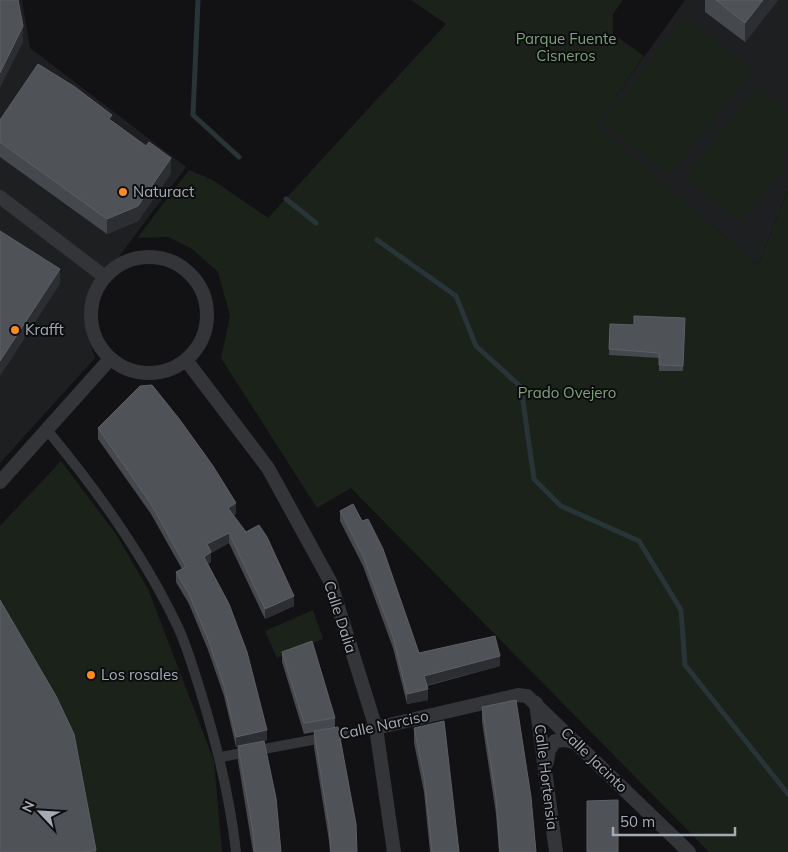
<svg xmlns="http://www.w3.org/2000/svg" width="788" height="852" viewBox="0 0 788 852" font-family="Mulish,sans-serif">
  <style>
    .built { fill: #1e1f21 }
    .green { fill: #1a221a }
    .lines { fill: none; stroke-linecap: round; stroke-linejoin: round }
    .stream { stroke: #283438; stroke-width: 5 }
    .pedestrian { stroke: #333539; stroke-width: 10 }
    .minor { stroke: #333539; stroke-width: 14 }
    .wall { fill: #45484c }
    .shaded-wall { fill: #2c2e31 }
    .building { fill: #4f5257; stroke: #5c6066 }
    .poi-dot { fill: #fa8b24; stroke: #0d0d0f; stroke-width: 2 }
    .labels { text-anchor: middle; stroke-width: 4; stroke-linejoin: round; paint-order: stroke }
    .park-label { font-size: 15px; fill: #7ea179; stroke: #0d0d0f }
    .poi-label { font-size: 15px; fill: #a3acb5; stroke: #0d0d0f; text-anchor: start }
    .street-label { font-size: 15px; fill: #a3acb5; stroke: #0d0d0f }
  </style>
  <rect width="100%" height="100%" fill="#121214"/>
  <g class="built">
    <path d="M0,0H22L30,48L186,167L85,302L86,332L95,358L0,463Z"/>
    <path d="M685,0H788V190L758,265L595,125Z"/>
  </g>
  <g class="green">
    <path d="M411,0H623L613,14V34L644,56L596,125L758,265L788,190V852H709L351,488L317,508L221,358L230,316L218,272L192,249L168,237L137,238L189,170L213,180L268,218L446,24Z"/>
    <path d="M684,17L752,69L670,175L602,123Z"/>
    <path d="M756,86L788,111V149L781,159L787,164L751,212L747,209L739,220L685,179Z"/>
    <path d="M61,461L116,534L148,589L214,761L222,852H0V526Z"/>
    <path d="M313,610L323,639L277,658L265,631Z"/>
  </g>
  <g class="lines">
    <g class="stream">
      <path d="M198,0L193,115L239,157"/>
      <path d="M286,199L316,223"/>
      <path d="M377,240L456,296L476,346L521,387L534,479L561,506L639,541L681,610L685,665L788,794"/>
    </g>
    <g class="pedestrian">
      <path d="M47,430C97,490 143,554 177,625C187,646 194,671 201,693C217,745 230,797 236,852"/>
      <path d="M221,757L376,728"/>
    </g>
    <g class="minor">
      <path d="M0,197L105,277"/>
      <circle cx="149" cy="315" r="58"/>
      <path d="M186,360L268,468L330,581L376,728L394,852"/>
      <path d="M0,482L110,359"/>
      <path d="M536,703L556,852"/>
      <path d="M376,728L518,695L527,696L689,852"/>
      <path d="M547,762L549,750L555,741L565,740L577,743"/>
    </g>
  </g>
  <g class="wall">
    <path d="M705,0H778L745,42L705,12Z"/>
    <path d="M0,120L112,121L171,173L138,221L107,234L0,157Z"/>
    <path d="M685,318L683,371H659V358L609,355L610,324L634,325Z"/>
    <path d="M98,428L236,514L233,515L294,606L265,619L229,543L211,553V562L208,564L267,740L264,741L281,852H253L238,761V747H236L224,696L208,650L189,604L176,582V572L182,569L151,514L98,439Z"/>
    <path d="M340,511L419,653L500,666L427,686L428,700L407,704L393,648L363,566L340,521Z"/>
    <path d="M282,652L335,718V728L357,852H330L329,841L314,747V732L304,734L282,662Z"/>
    <path d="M482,707L536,852H499L496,814L482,722Z"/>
    <path d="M414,728L459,852H430L424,792L414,743Z"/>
    <path d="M96,850V852H0Z"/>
  </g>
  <g class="shaded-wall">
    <path d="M763,0H778L745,42V23Z"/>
    <path d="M23,26V42L0,88V73Z"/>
    <path d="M171,158V173L138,221L107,234V219Z"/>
    <path d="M60,269V284L0,376V361Z"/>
    <path d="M236,503V514L228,518V508Z"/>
    <path d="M229,533V543L211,553V562L204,567V557L207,544Z"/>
    <path d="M294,596V606L265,619V609Z"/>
    <path d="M500,656V666L424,686V676Z"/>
    <path d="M428,689V700L407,704V694Z"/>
    <path d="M267,730V740L236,747V737Z"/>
  </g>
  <g class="building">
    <path d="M0,0H18L23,26L0,73Z"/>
    <path d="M716,0H763L745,23Z"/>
    <path d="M38,64L75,87L112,115L109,119L146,146L149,142L171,158L138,206L107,219L0,142V120Z"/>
    <path d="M0,231L60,269L0,361Z"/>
    <path d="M634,316L685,318L683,366L659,365V353L609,349L610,324L634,325Z"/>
    <path d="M152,385L180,420L213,466L236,503L228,508L246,532L259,525L267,537L294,596L265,609L229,533L207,544L211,552L204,557L229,604L247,652L267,730L236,737L224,686L208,639L189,594L176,572L186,567L151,504L98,428L140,386Z"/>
    <path d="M353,504L362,521L368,519L383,549L419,653L495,636L500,656L424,676L428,689L407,694L393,637L363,556L340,511Z"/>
    <path d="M0,600L56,696L74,734L96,850L84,852H0Z"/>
    <path d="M312,641L335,718L304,723L282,652Z"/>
    <path d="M516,700L531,797L536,852H500L496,798L482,707Z"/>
    <path d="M444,721L459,852H432L424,777L414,728Z"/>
    <path d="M338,727L356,824L357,852H331L329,826L314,731Z"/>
    <path d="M264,741L276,798L281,852H255L253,832L238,746Z"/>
    <path d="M618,800V852H587V801Z"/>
  </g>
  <g class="poi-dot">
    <circle cx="123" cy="192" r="5"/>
    <circle cx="15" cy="330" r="5"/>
    <circle cx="91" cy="675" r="5"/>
  </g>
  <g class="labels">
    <g class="park-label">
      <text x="566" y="44">Parque Fuente<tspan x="566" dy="17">Cisneros</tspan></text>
      <text x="567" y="398">Prado Ovejero</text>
    </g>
    <g class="poi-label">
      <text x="133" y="197">Naturact</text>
      <text x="25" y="335">Krafft</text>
      <text x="101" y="680">Los rosales</text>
    </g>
    <g class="street-label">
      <text transform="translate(340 617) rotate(72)" y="5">Calle Dalia</text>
      <text transform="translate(384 725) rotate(-12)" y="5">Calle Narciso</text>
      <text transform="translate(594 760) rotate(44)" y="5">Calle Jacinto</text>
      <text transform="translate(546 777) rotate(83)" y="5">Calle Hortensia</text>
    </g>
  </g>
  <g transform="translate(40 812) rotate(295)" stroke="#0d0d0f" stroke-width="4" paint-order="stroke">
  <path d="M0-4L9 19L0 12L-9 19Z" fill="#a3acb5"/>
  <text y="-8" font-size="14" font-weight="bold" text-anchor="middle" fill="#a3acb5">N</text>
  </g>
  <path d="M613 827v8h122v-8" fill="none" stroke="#a3acb5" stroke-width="2.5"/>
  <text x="620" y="827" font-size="15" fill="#a3acb5" stroke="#0d0d0f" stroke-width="4" paint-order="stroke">50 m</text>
</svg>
